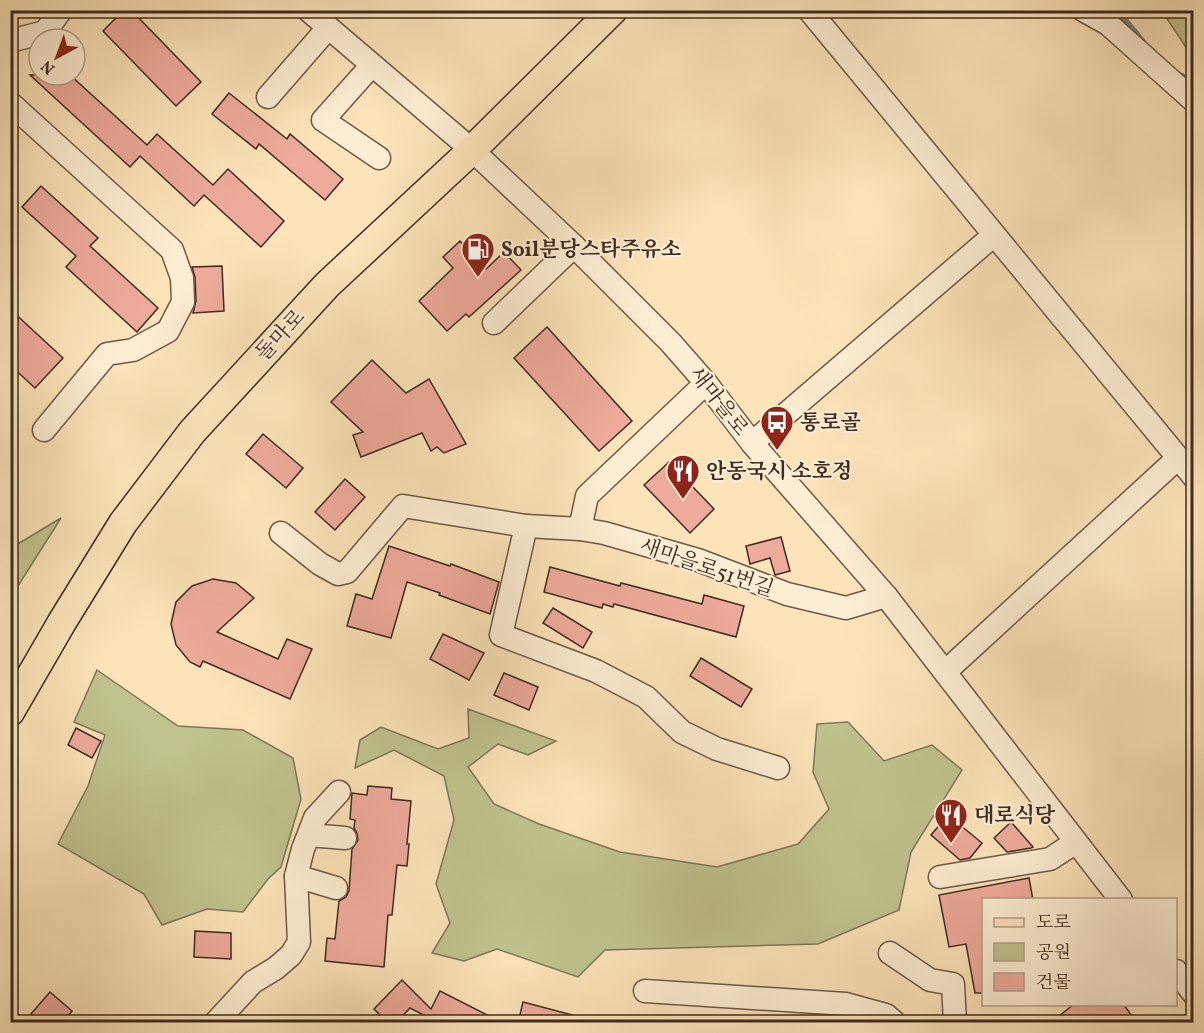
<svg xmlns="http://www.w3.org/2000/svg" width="1204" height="1033" viewBox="0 0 1204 1033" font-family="Vollkorn,'Noto Serif KR',serif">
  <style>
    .green { fill: #c0c38f; stroke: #7f7758; stroke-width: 1.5 }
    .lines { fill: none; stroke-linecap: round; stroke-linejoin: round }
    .stream { stroke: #79837a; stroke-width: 6 }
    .building { fill: #eeaa9a; stroke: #3e2b22; stroke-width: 1.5 }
    .minor-casing { stroke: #6e5948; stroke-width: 25 }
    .major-casing { stroke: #3e2b22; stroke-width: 31 }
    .minor { stroke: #fdedd2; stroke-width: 22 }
    .major { stroke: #fce3b9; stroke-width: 28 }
    .labels { text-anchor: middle; stroke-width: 4.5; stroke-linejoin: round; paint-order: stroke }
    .poi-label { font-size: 21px; font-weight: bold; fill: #3e2b22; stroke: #fdedd2; text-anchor: start }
    .street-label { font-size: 21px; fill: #3e2b22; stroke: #fdedd2 }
  </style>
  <rect width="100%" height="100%" fill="#fce3b9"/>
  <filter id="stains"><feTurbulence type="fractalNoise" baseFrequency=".00333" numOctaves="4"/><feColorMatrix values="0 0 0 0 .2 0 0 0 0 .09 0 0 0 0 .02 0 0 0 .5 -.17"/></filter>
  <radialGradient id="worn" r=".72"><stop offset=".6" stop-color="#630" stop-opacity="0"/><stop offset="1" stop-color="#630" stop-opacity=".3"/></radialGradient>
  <g class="green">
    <path d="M1167,11H1193V58L1166,17Z"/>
    <path d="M61,518L11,597V548Z"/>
    <path d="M97,670L178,726L243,730L293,758L301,799L281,867L268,879L243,912L207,909L162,925L144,894L58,844L88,786L105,735L74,722Z"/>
    <path d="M468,709L556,741L528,755L498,744L468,767L494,804L539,824L620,852L717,867L798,844L829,809L813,772L817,724L848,722L884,761L932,745L962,770L911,852L899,910L818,944L605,950L578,977L497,949L464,961L432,953L450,923L436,884L454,820L444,776L394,750L355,768L360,740L381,727L438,749L469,738Z"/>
  </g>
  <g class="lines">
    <g class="stream">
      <path d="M1117,10L1143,42"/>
      <path d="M10,14L16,10"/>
      <path d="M1182,76L1194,85"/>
    </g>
  </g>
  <g class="building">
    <path d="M124,10H131L201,82L176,106L103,31Z"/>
    <path d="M30,75H70L147,145L157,134L213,185L228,169L284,221L261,247L204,195L194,206L140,156L130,167Z"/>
    <path d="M229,93L287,139L290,134L343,179L325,200L259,144L256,149L212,114Z"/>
    <path d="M41,186L98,238L90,246L158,308L137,332L66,267L76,256L22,207Z"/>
    <path d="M460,241L486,269L504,252L521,270L469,317L466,314L447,331L419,301L453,268L443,257Z"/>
    <path d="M222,266L224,311L193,313L196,301L195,277L192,267Z"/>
    <path d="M10,309L63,358L35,388L10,365Z"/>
    <path d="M547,327L632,421L599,451L514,358Z"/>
    <path d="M372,360L406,393L429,379L466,444L444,453L437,447L431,451L422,433L361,457L353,435L363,432L331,402Z"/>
    <path d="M263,434L303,468L286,488L246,454Z"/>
    <path d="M669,462L714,509L690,533L644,485Z"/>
    <path d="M345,479L365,497L335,530L315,512Z"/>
    <path d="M781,537L790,571L775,575L770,558L750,564L746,546Z"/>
    <path d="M389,546L450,566L451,564L499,582L490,614L439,595L440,593L407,582L391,638L347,626L356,594L372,599Z"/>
    <path d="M550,567L620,586L621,583L702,604L704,595L744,606L736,637L614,604L613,607L603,604L602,608L544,592Z"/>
    <path d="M213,579L236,583L254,598L217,632L278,659L287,639L312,649L290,699L203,661L200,667L190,662L176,645L171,624L176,602L192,586Z"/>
    <path d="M553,608L592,632L583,648L543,623Z"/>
    <path d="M443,634L484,653L469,680L430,659Z"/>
    <path d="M701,658L752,689L741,707L690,676Z"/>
    <path d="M504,673L538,687L529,710L494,695Z"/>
    <path d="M76,728L101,741L92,758L68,745Z"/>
    <path d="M368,786L392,788L391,799L411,801L407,844H409L407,866L397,865L392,915H388L384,967L325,961L327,938L335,939L339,901L346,897L349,891L352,849L358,840L357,833L354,828L355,820L350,819L352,793L367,795Z"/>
    <path d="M948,815L982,843L970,858L960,860L931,835Z"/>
    <path d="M1011,822L1033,847L1031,848L1007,852L994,838Z"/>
    <path d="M1029,878L1033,900H984V993H975L966,944L949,947L939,895Z"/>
    <path d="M195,931L231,933V959L194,957Z"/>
    <path d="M402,980L431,1009L440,991L503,1023H439L410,1008L396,1023H388L374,1009Z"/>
    <path d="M50,992L72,1011L62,1023H42L31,1014Z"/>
    <path d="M523,1002L580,1017L579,1023H518Z"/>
    <path d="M1073,1005H1124L1137,1023H1050Z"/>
  </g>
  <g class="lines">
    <defs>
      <g id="minor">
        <path d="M308,10L472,150L574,246L671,343L706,383L752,443L886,596L1121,900"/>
        <path d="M809,10L1194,477"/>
        <path d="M1083,10L1108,24L1194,101"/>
        <path d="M10,41L45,32L61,10"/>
        <path d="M372,65L323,120L379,158"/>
        <path d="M268,97L328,28"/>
        <path d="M10,103L172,250L182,278L183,302L168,331L133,350L107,354L44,430"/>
        <path d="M494,323L574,246"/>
        <path d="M752,443L994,235"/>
        <path d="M526,526L501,635L596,671L646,697L682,732L717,749L778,768"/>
        <path d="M580,529L587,496L706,383"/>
        <path d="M281,533L320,564L338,574L347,572L403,506L526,526L580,529L604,533L698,560L787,594L846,608L886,596"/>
        <path d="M945,672L1178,458"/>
        <path d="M309,835L345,838"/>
        <path d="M296,876L336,888"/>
        <path d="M940,877L1050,859L1076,842"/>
        <path d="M890,953L930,980L953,984L955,1022"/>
        <path d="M1176,971L1194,994"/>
        <path d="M645,991L846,1004L886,1015L894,1022"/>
        <path d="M216,1022L253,982L276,968L291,955L299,942L296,876L303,849L315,818L339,792"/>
      </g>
      <path id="major" d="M10,712L62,622L123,523L192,432L327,285L472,150L613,10"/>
    </defs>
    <use href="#minor" class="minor-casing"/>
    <use href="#major" class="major-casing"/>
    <use href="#minor" class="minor"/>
    <use href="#major" class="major"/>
  </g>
  <defs>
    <symbol id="fuel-pin" viewBox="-11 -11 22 30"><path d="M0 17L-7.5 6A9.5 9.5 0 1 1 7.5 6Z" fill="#8f2418" stroke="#fdedd2"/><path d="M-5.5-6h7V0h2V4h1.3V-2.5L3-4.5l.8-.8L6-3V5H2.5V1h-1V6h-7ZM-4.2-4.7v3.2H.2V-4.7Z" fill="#fff"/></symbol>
    <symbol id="bus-pin" viewBox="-11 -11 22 30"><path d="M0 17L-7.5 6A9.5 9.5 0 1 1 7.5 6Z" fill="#8f2418" stroke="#fdedd2"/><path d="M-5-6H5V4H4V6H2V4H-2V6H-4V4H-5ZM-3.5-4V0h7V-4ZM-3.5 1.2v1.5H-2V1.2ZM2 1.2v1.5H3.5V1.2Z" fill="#fff"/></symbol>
    <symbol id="restaurant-pin" viewBox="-11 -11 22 30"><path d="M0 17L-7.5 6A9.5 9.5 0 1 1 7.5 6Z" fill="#8f2418" stroke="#fdedd2"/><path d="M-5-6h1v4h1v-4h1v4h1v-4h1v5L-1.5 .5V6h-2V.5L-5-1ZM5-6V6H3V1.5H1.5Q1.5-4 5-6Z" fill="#fff"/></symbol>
  </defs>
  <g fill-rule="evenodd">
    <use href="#fuel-pin" x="459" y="230" width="38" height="52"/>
    <use href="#bus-pin" x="758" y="403" width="38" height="52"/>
    <use href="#restaurant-pin" x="664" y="452" width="38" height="52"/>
    <use href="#restaurant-pin" x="932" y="796" width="38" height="52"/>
  </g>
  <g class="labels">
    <g class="poi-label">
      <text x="501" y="256">Soil분당스타주유소</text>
      <text x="800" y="429">통로골</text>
      <text x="706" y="478">안동국시 소호정</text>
      <text x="974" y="822">대로식당</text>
    </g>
    <g class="street-label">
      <text transform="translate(280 335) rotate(-47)" y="7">돌마로</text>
      <text transform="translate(719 401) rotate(52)" y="7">새마을로</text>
      <text transform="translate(707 567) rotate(19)" y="7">새마을로51번길</text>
    </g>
  </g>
  <rect width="1204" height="1033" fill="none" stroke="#fce3b9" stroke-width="36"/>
  <rect x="12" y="12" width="1180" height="1009" fill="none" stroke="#3e2b22" stroke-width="3"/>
  <rect x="18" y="18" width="1168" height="997" fill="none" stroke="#3e2b22" stroke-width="1.5"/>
  <rect x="982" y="898" width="195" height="108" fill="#fdedd2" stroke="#b19f8c" stroke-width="1.5"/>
  <rect x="994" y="918" width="30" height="9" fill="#fce3b9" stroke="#b19f8c" stroke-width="1.5"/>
  <text x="1036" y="928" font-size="18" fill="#3e2b22">도로</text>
  <rect x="994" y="943" width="30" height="18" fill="#c0c38f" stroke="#b19f8c" stroke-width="1.5"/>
  <text x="1036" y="958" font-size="18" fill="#3e2b22">공원</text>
  <rect x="994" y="973" width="30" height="18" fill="#eeaa9a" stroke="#b19f8c" stroke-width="1.5"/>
  <text x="1036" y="988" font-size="18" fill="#3e2b22">건물</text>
  <g transform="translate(57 57) rotate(221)"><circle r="28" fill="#fdedd2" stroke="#b19f8c" stroke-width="1.5"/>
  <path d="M0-4.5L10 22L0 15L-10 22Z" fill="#8f2418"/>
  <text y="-9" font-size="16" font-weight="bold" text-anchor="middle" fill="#3e2b22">N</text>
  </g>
  <rect width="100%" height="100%" filter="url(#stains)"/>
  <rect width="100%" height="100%" fill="url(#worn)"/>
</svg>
